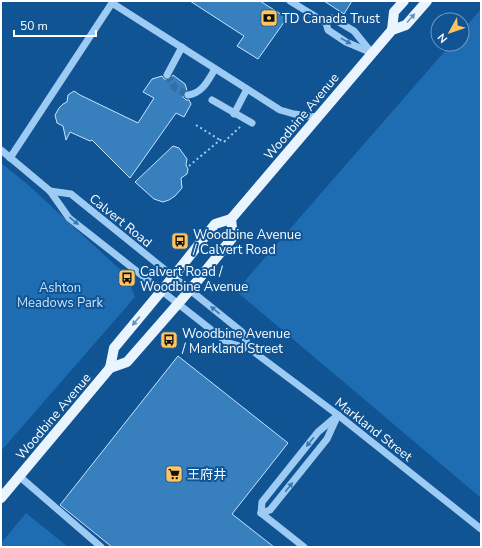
<svg xmlns="http://www.w3.org/2000/svg" width="482" height="548" viewBox="0 0 482 548" font-family="'Nunito Sans','Noto Sans SC',sans-serif">
  <style>
    .green { fill: #1e6db2 }
    .building { fill: #387fbd; stroke: #c5e4fe }
    .lines { fill: none; stroke-linecap: round; stroke-linejoin: round }
    .minor-tunnel { stroke: #346ea4; stroke-width: 7; stroke-dasharray: 7 3.5; stroke-linecap: butt }
    .path { stroke: #9dcbf4; stroke-width: 2; stroke-dasharray: 2 3; stroke-linecap: butt }
    .minor { stroke: #9dcbf4; stroke-width: 7 }
    .major { stroke: #eaf4ff; stroke-width: 10 }
    .oneway { fill: #6794bf }
    .oneway2 { fill: #3a78b1 }
    .labels { text-anchor: middle; stroke-width: 4; stroke-linejoin: round; paint-order: stroke }
    .poi-label { font-size: 13px; fill: #fff; stroke: #105494; text-anchor: start }
    .street-label { font-size: 13px; fill: #fff; stroke: #105494 }
    .park-label { font-size: 13px; fill: #c5e4fe; stroke: #105494 }
  </style>
  <rect width="100%" height="100%" fill="#105494"/>
  <g class="green">
    <path d="M481,9V498L236,291L451,44H462V31Z"/>
    <path d="M1,163L26,183L127,276L135,297L1,451Z"/>
    <path d="M26,513L68,547H1V543Z"/>
  </g>
  <g class="building">
    <path d="M190,1H260L287,18L258,59L237,46L244,36Z"/>
    <path d="M324,1H352L344,14Z"/>
    <path d="M173,75L185,84L187,90L183,93V97L186,100H189L191,104L184,117L176,113L130,178L92,140L90,141L70,132L66,140L63,126L57,123L55,115L59,108L63,104L67,102L68,95L74,91L80,95L138,123L154,98L143,92L152,79L162,76L164,79L168,80L170,79Z"/>
    <path d="M173,146L179,148L187,159L186,165L188,169L187,174L181,178L182,188L175,196L169,200L163,202L154,199L135,182Z"/>
    <path d="M178,356L288,443L232,514L274,547H112L60,505Z"/>
  </g>
  <g class="lines">
    <path class="minor-tunnel" d="M167,75L175,88L188,95"/>
    <g class="path">
      <path d="M196,125L220,140"/>
      <path d="M189,166L220,140L224,142L241,126"/>
    </g>
    <g class="minor">
      <path d="M290,1L326,23L328,30L346,42L372,53"/>
      <path d="M326,23L332,18L354,31L371,52"/>
      <path d="M167,75L182,47"/>
      <path d="M188,95C203,93 208,80 215,69"/>
      <path d="M212,100L252,123"/>
      <path d="M234,114L247,89"/>
      <path d="M1,150L50,191L69,218L228,343L250,349L338,415L481,529"/>
      <path d="M10,158L112,3L280,110L294,114L317,117"/>
      <path d="M50,191L71,194L242,332L250,349"/>
      <path d="M19,476L101,547"/>
      <path d="M261,513L262,502L318,432L338,415"/>
      <path d="M261,513L270,510L327,439L337,417"/>
      <path d="M261,513L304,547"/>
    </g>
    <g class="major">
      <path d="M392,30L394,12L404,1"/>
      <path d="M110,368L114,348L173,277L215,224L231,219L392,30L406,25L427,1"/>
      <path d="M1,498L110,368L127,362L190,290L233,237L231,219"/>
    </g>
  </g>
  <defs><path id="oneway-solid" d="M-6-.8H1V-3.2L6.5 0L1 3.2V.8H-6Z"/></defs>
  <g class="oneway">
    <use href="#oneway-solid" transform="translate(411 18) rotate(-48)"/>
    <use href="#oneway-solid" transform="translate(136 321) rotate(130)"/>
  </g>
  <g class="oneway2">
    <use href="#oneway-solid" transform="translate(346 41) rotate(29)"/>
    <use href="#oneway-solid" transform="translate(74 221) rotate(39)"/>
    <use href="#oneway-solid" transform="translate(215 310) rotate(-141)"/>
    <use href="#oneway-solid" transform="translate(310 442) rotate(129)"/>
    <use href="#oneway-solid" transform="translate(289 487) rotate(-51)"/>
  </g>
  <defs>
    <symbol id="bank-square" viewBox="-11 -11 22 22"><rect x="-9" y="-9" width="18" height="18" rx="4" fill="#ffc460" stroke="#105494"/><path d="M-6-4H6V4H-6ZM0-2.3a2.3 2.3 0 1 0 0 4.6a2.3 2.3 0 1 0 0-4.6Z" fill="#111"/></symbol>
    <symbol id="bus-square" viewBox="-11 -11 22 22"><rect x="-9" y="-9" width="18" height="18" rx="4" fill="#ffc460" stroke="#105494"/><path d="M-5-6H5V4H4V6H2V4H-2V6H-4V4H-5ZM-3.5-4V0h7V-4ZM-3.5 1.2v1.5H-2V1.2ZM2 1.2v1.5H3.5V1.2Z" fill="#111"/></symbol>
    <symbol id="supermarket-square" viewBox="-11 -11 22 22"><rect x="-9" y="-9" width="18" height="18" rx="4" fill="#ffc460" stroke="#105494"/><path d="M-6-5.5h2.5l.6 2H6L4.5 2H-2.5L-4.4-4H-6ZM-1.5 3.2a1.3 1.3 0 1 0 .1 0ZM3 3.2a1.3 1.3 0 1 0 .1 0Z" fill="#111"/></symbol>
  </defs>
  <g fill-rule="evenodd">
    <use href="#bank-square" x="259" y="8" width="20" height="20"/>
    <use href="#bus-square" x="170" y="231" width="20" height="20"/>
    <use href="#bus-square" x="117" y="268" width="20" height="20"/>
    <use href="#bus-square" x="159" y="330" width="20" height="20"/>
    <use href="#supermarket-square" x="164" y="464" width="20" height="20"/>
  </g>
  <g class="labels">
    <g class="poi-label">
      <text x="282" y="23">TD Canada Trust</text>
      <text x="193" y="239">Woodbine Avenue<tspan x="193" dy="15">/ Calvert Road</tspan></text>
      <text x="140" y="276">Calvert Road /<tspan x="140" dy="15">Woodbine Avenue</tspan></text>
      <text x="182" y="338">Woodbine Avenue<tspan x="182" dy="15">/ Markland Street</tspan></text>
      <text x="187" y="479">王府井</text>
    </g>
    <g class="street-label">
      <text transform="translate(301 116) rotate(-50)" y="5">Woodbine Avenue</text>
      <text transform="translate(121 220) rotate(39)" y="5">Calvert Road</text>
      <text transform="translate(53 416) rotate(-50)" y="5">Woodbine Avenue</text>
      <text transform="translate(374 429) rotate(38)" y="5">Markland Street</text>
    </g>
    <g class="park-label">
      <text x="60" y="292">Ashton<tspan x="60" dy="15">Meadows Park</tspan></text>
    </g>
  </g>
  <rect width="482" height="548" fill="none" stroke="#ffffff" stroke-width="4"/>
  <g transform="translate(450 32) rotate(230)"><circle r="19" fill="#105494" stroke="#7098bf"/>
  <path d="M0-3L7 15L0 10L-7 15Z" fill="#ffc460"/>
  <text y="-6" font-size="11" font-weight="bold" text-anchor="middle" fill="#ffffff">N</text>
  </g>
  <path d="M14 30v6h82v-6" fill="none" stroke="#ffffff" stroke-width="2"/>
  <text x="20" y="30" font-size="12" fill="#ffffff" stroke="#105494" stroke-width="3" paint-order="stroke">50 m</text>
</svg>
